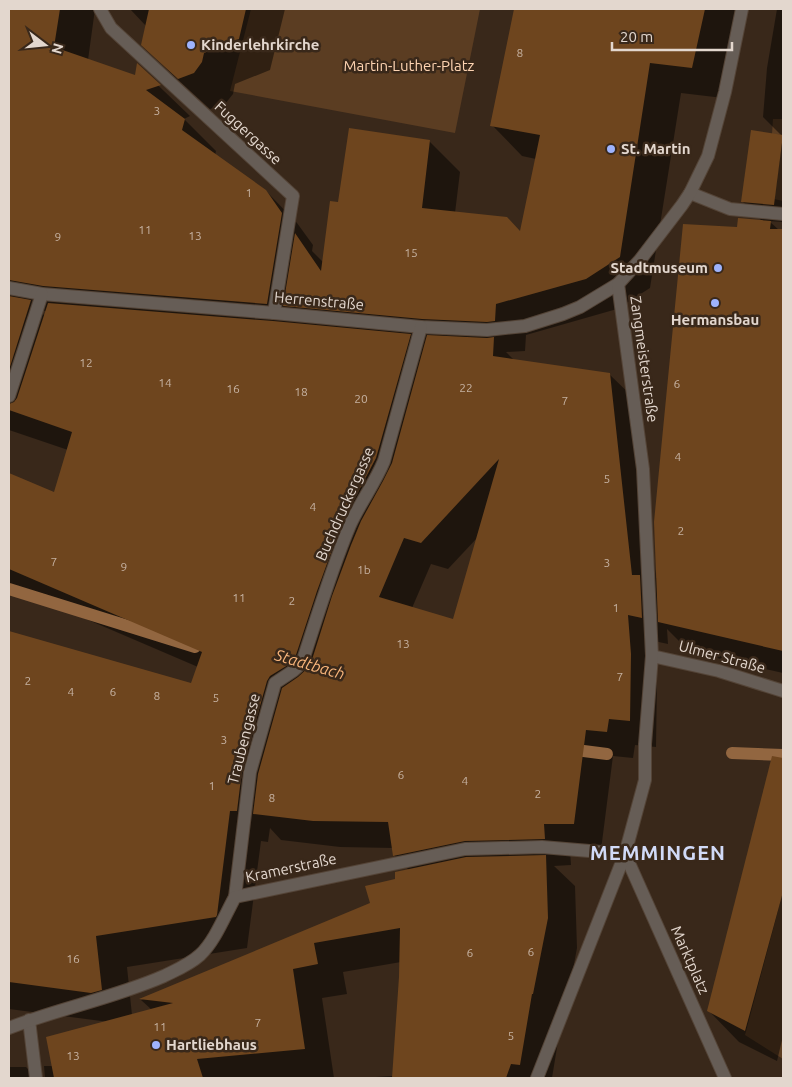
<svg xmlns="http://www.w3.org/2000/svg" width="792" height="1087" viewBox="0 0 792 1087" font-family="Ubuntu,sans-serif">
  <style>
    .green { fill: #5b3d22 }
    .shadow { fill: #0007; fill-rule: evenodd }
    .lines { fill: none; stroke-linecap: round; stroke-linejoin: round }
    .stream { stroke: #926640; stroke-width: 12 }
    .building { fill: #6e451e; fill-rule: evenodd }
    .street-casing { stroke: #544437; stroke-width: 14 }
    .street { stroke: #665d56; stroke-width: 12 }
    .poi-dot { fill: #9eb3fd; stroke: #39281a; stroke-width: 2 }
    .labels { text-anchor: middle; stroke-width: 5; stroke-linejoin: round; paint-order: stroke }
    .number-label { font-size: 12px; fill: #c6b2a2 }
    .poi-label { font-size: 15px; font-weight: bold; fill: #e3d7ce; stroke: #39281a; text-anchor: start }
    .park-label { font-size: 15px; fill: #fed4b2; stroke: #39281a }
    .street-label { font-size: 15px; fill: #e3d7ce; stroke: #39281a }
    .water-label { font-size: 16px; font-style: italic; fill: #f8b57b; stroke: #39281a }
    .district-label { font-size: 20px; font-weight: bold; letter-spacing: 1px; fill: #d1daf7; stroke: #39281a }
  </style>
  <rect width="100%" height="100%" fill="#39281a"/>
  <g class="green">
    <path d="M251,9H480L455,133L230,91Z"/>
    <path d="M773,119H783V201L774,199L783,135L772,134Z"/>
    <path d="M783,892V1059L745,1035Z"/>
  </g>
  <g class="shadow">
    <path d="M9,9H95L88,60L136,77L138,66L190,116L184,119L216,151L215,155L266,191L297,223L313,245L312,251L324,263L339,203L429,141L460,172L455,213L521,233L536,159L522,156L492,125L515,9H741L723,98L681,93L650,288L617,309L526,335L525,351L506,352L515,361L609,374L636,400L656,578H658L738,228L762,221L742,201L782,136L763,117L767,68L777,9H783V222L769,221L779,230L783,231V673L690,652L667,629L668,644L654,641L657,681L656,747L635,745L633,758L613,756L601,850H570L571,865L554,866L575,886L577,948L563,1023H561L552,1078H358L393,1076L401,962L343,972L347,994L322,998L334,1078H45L44,1066H53L109,1022L9,1009V633L192,684L198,667L9,586V474L55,494L68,450L9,430ZM39,310L46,311L45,316ZM478,537L454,621L412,608L431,564L448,569ZM270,828L281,840L340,847L393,848L394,855L409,870L397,880L372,904L141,1000L152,1010L132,1015L127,967L247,948L261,841L268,842Z"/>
    <path d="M130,9H285L270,70L235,84L233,94L225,104L210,109L174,76L142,44L146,26Z"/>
    <path d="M767,781L783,785V1036L777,1061L739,1042L708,1010Z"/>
    <path d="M9,1067H26L37,1078H9Z"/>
  </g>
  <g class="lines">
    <g class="stream">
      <path d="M9,589L195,647"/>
      <path d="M568,749L607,754"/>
      <path d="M732,753L783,755"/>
    </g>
  </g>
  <g class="building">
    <path d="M9,9H60L54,47L135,75L137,63L161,85L146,90L185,119L182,130L266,190L282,213L267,304L43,286L9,280Z"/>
    <path d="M149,9H246L239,39L204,53L202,62L194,73L178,79L141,45Z"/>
    <path d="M514,9H705L692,68L650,63L620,257L586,279L496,304L495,321L487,322L422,319L283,306L295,233L321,271L330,201L338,202L349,128L430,140L422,208L507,217L520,231L540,135L490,126Z"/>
    <path d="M751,130L783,135L774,205L741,202Z"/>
    <path d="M738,218L771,221L770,229H783V651L658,622L654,522L683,224L737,227Z"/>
    <path d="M9,296L31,300L9,370Z"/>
    <path d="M48,303L273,321L411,334L376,458L347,513L336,539L317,591L295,658L288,665L270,676L267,681L242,770L237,811H230L217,915L216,917L96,936L102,990L91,993L9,982V631L191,683L202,652L9,569V473L54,492L72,432L9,410V404L14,402L17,398Z"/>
    <path d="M427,335L487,338L494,337L493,356L610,373L632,575H640L642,618L628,615L631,654L630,721L609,719L607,732L586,730L574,824H544L545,839L465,841L393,856L388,822L313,821L253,814L258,774L282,688L298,677L310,666L332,596L351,545L361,521L383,481L392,463ZM499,459L453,619L379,597L404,538L421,543Z"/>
    <path d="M772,756L783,758V892L745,1031L707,1011Z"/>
    <path d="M546,855L548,918L533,994H532L520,1065L511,1064L506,1078H392L399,977L400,928L314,943L318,964L293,969L305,1049L197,1059L203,1078H54L46,1037L173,1003L139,999L370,903L365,886L395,879V872L466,857Z"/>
  </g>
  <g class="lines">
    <defs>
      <g id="street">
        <path d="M100,9L111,28L293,196L274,313"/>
        <path d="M690,193L730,209L783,214"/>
        <path d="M9,288L42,294L274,313L421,327L487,330L525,326L563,314L580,307L618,284L640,260L682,205L690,193L708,156L725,92L742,9"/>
        <path d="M9,396L42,294"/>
        <path d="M652,656L719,671L783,691"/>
        <path d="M235,897L250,772L275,683L293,671L302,663C317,617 331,570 350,525C360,503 375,483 384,461L421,327"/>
        <path d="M29,1020L36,1078"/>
        <path d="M9,1028C60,1008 114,998 164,976C176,970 189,965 200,955C215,941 225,915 235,897L465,849L542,847L625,854L725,1078"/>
        <path d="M537,1078L625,854L645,780V744L652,656L643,469L618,284"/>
      </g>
    </defs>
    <use href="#street" class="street-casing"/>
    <use href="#street" class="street"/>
  </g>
  <g class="poi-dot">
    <circle cx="191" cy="45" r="5"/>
    <circle cx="611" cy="149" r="5"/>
    <circle cx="718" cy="268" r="5"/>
    <circle cx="715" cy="303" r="5"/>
    <circle cx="156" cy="1045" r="5"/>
  </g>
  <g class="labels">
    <g class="number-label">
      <text x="520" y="57">8</text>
      <text x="157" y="115">3</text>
      <text x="249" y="197">1</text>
      <text x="145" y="234">11</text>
      <text x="195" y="240">13</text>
      <text x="58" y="241">9</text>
      <text x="411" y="257">15</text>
      <text x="86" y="367">12</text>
      <text x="165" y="387">14</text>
      <text x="677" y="388">6</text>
      <text x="466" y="392">22</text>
      <text x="233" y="393">16</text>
      <text x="301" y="396">18</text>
      <text x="361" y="403">20</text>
      <text x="565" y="405">7</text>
      <text x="678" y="461">4</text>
      <text x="607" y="483">5</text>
      <text x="313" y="511">4</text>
      <text x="681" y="535">2</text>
      <text x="54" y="566">7</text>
      <text x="607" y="567">3</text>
      <text x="124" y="571">9</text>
      <text x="364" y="574">1b</text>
      <text x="239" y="602">11</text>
      <text x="292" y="605">2</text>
      <text x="616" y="612">1</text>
      <text x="403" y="648">13</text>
      <text x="620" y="681">7</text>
      <text x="28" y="685">2</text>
      <text x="71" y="696">4</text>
      <text x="113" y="696">6</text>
      <text x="157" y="700">8</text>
      <text x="216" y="702">5</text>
      <text x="224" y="744">3</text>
      <text x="401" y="779">6</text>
      <text x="465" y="785">4</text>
      <text x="212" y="790">1</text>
      <text x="538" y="798">2</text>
      <text x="272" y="802">8</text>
      <text x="531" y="956">6</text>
      <text x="470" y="957">6</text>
      <text x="73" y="963">16</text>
      <text x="258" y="1027">7</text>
      <text x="160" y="1031">11</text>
      <text x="511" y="1040">5</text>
      <text x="73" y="1060">13</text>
    </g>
    <g class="poi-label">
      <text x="201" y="50">Kinderlehrkirche</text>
      <text x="621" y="154">St. Martin</text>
      <text x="708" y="273" text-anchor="end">Stadtmuseum</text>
      <text x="715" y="325" text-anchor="middle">Hermansbau</text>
      <text x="166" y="1050">Hartliebhaus</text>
    </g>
    <g class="park-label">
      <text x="409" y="71">Martin-Luther-Platz</text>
    </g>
    <g class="street-label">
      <text transform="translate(248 133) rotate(43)" y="5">Fuggergasse</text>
      <text transform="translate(319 301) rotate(5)" y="5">Herrenstraße</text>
      <text transform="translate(644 359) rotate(82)" y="5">Zangmeisterstraße</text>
      <text transform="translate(345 504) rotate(-66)" y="5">Buchdruckergasse</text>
      <text transform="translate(722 657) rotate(15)" y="5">Ulmer Straße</text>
      <text transform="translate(244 739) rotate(-76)" y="5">Traubengasse</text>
      <text transform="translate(291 868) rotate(-12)" y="5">Kramerstraße</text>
      <text transform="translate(690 960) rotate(66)" y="5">Marktplatz</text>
    </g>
    <g class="water-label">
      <text transform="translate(310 664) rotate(16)" y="6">Stadtbach</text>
    </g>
    <g class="district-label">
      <text x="658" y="860">MEMMINGEN</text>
    </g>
  </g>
  <rect width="792" height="1087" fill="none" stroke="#e3d7ce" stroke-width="20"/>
  <g transform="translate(45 45) rotate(106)" stroke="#39281a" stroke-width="4" paint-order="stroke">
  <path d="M0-4L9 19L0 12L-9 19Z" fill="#e3d7ce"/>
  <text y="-8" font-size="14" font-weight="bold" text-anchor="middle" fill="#e3d7ce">N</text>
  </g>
  <path d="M612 42v8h120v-8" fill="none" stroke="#e3d7ce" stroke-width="2.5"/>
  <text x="620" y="42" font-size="15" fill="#e3d7ce" stroke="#39281a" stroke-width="4" paint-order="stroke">20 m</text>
</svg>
